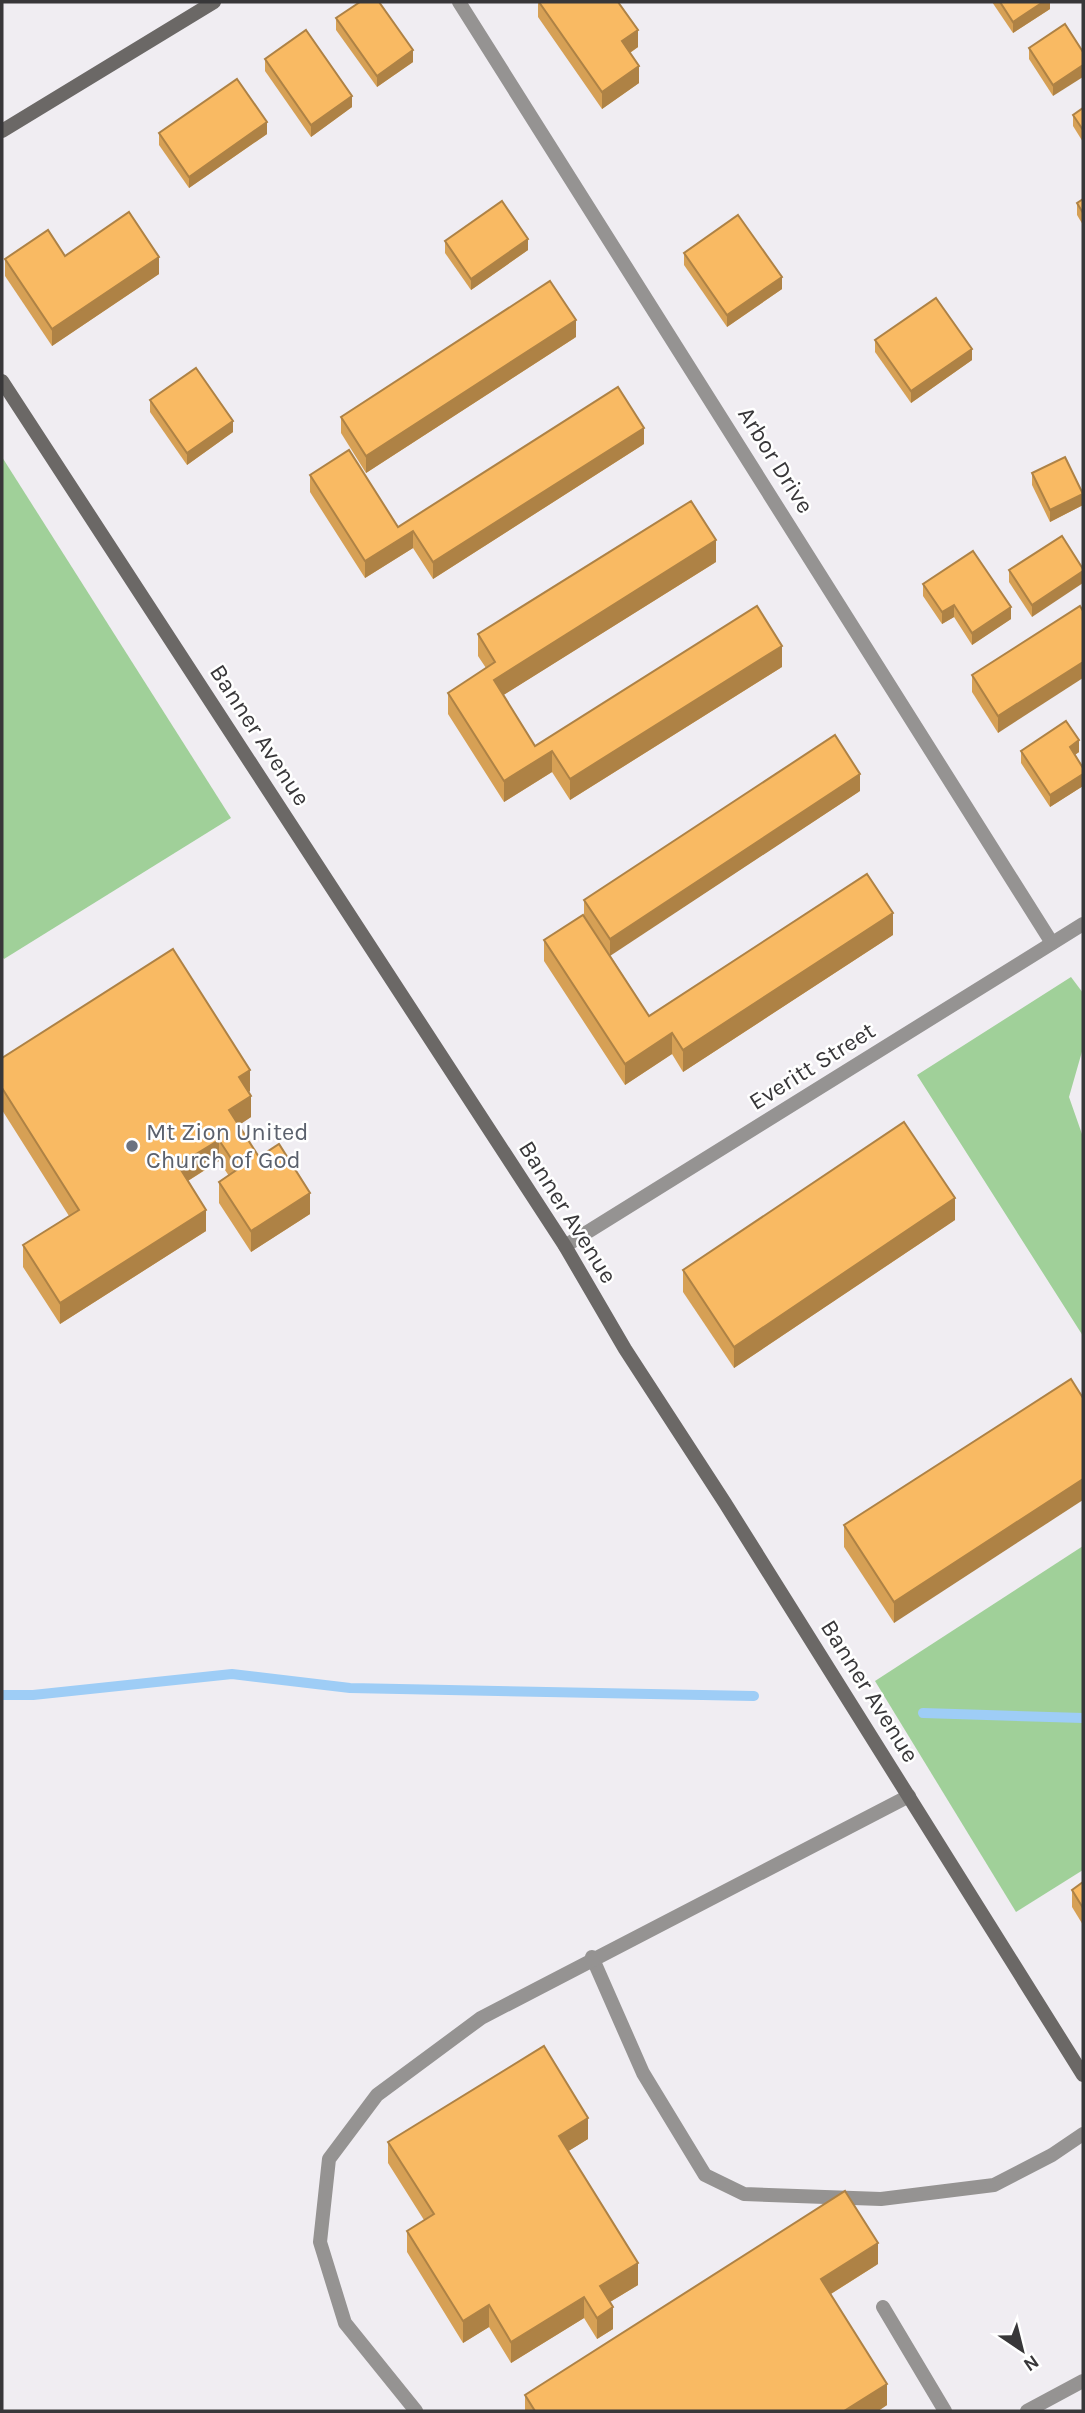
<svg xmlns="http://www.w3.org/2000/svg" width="1085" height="2413" viewBox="0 0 1085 2413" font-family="Karla,sans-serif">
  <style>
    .green { fill: #a0d099 }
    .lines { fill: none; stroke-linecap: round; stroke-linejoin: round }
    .stream { stroke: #9ecdf6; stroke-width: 10 }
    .lane { stroke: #959392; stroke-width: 14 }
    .street { stroke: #959392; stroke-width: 14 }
    .secondary { stroke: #6b6866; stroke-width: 14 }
    .wall { fill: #d6a055 }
    .shaded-wall { fill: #ae8245 }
    .building { fill: #f9ba63; stroke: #ae8245; stroke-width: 2 }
    .worship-dot { fill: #6b7280; stroke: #fff; stroke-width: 2.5 }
    .labels { text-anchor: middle; stroke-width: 5; stroke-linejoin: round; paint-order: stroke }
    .street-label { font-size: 24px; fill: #383739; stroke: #fff }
    .worship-label { font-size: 24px; fill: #5b616d; stroke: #fff; text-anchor: start }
  </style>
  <rect width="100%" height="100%" fill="#f0edf2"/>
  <g class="green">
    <path d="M2,457L231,818L4,959L2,956Z"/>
    <path d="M1071,977L1083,993V1048L1069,1097L1083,1137V1336L917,1075Z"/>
    <path d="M1083,1546V1870L1016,1912L875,1681Z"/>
  </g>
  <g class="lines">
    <g class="stream">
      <path d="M2,1695H33L232,1674L350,1688L754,1696"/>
      <path d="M923,1713L1083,1718"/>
    </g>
    <g class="lane">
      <path d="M592,1957L643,2073L705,2175L744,2194L881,2199L994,2185L1052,2155L1083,2134"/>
      <path d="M883,2307L945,2411"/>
      <path d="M416,2411L345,2323L320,2242L329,2159L377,2095L481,2018L909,1796"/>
      <path d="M1027,2411L1083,2381"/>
    </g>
    <g class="street">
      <path d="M459,2L1052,943"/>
      <path d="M565,1246L1083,924"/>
    </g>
    <g class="secondary">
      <path d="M2,131L214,2"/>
      <path d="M2,381L565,1246L625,1349L725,1503L1083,2075"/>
    </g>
  </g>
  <g class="wall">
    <path d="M538,2H618L638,47L630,53L639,83L602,109L538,17Z"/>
    <path d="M992,2H1050V9L1013,33Z"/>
    <path d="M336,18L413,62L377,87L336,30Z"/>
    <path d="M1065,24L1053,96L1029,59V48Z"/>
    <path d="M265,59L352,107L311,137L265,71Z"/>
    <path d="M1083,108V142L1073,126V115Z"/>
    <path d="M159,133L267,134L189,188L159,145Z"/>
    <path d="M1083,199V225L1077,215V203Z"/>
    <path d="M445,241L528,250L471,290L445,253Z"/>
    <path d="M684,253L782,289L727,327L684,265Z"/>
    <path d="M65,256L159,274L52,346L5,276V259Z"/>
    <path d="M576,337L366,473L341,433V417Z"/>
    <path d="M875,340L972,360L911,403L875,352Z"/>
    <path d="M150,400L233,432L187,465L150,412Z"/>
    <path d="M644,444L433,579L413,548L365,578L310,492V475L398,527Z"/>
    <path d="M1032,473L1083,493V505L1050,522L1032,485Z"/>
    <path d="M1062,536L1032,617L1009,582V570Z"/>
    <path d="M716,562L503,695L535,746L782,667L570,800L552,772L504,802L448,714V693L486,668L478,656V634Z"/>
    <path d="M923,584L1011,619L972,645L954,617L942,624L923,596Z"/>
    <path d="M1083,611L998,733L972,692V675Z"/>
    <path d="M1021,751L1079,752L1075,755L1083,768V786L1050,807L1021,763Z"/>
    <path d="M860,791L610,955L649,1016L893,935L683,1072L672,1054L625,1085L544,961V940L584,915V900Z"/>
    <path d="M2,1058L250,1091L249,1092L251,1117L238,1125L259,1157L310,1214L251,1252L219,1203V1182L229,1176L219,1161L188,1181L206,1231L60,1324L23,1267V1245L69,1216L2,1110Z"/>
    <path d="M955,1220L734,1368L683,1292V1270Z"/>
    <path d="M1071,1379L894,1623L844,1547V1525Z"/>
    <path d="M1083,1882V1925L1072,1907V1890Z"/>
    <path d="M588,2139L568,2151L638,2285L610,2302L613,2329L597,2339L584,2318L511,2363L489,2327L463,2343L407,2252V2231L424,2220L388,2163V2142Z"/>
    <path d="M878,2264L831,2294L887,2405L878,2411H525V2395Z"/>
  </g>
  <g class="shaded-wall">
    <path d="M1043,2H1050V9L1013,33V22Z"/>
    <path d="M638,30V47L622,58V41Z"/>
    <path d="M413,50V62L377,87V76Z"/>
    <path d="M1083,65V77L1053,96V85Z"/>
    <path d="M639,66V83L602,109V92Z"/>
    <path d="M352,96V107L311,137V125Z"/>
    <path d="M267,122V134L189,188V177Z"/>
    <path d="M528,239V250L471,290V279Z"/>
    <path d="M159,257V274L52,346V329Z"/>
    <path d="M782,277V289L727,327V315Z"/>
    <path d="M576,320V337L366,473V456Z"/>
    <path d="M972,349V360L911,403V391Z"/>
    <path d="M233,421V432L187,465V453Z"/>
    <path d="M644,428V444L433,579V562Z"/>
    <path d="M1083,494V505L1050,522V510Z"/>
    <path d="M413,531V548L365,578V561Z"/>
    <path d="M716,540V562L494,701V680Z"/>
    <path d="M1083,571V583L1032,617V605Z"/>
    <path d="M954,605V617L942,624V612Z"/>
    <path d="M1011,607V619L972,645V633Z"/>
    <path d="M782,646V667L570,800V779Z"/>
    <path d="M1083,662V678L998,733V716Z"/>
    <path d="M1079,740V752L1070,758V747Z"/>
    <path d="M552,751V772L504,802V781Z"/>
    <path d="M860,774V791L610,956V939Z"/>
    <path d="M1083,774V786L1050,807V795Z"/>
    <path d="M893,913V935L683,1072V1050Z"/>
    <path d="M672,1033V1054L625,1085V1064Z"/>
    <path d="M250,1070V1091L239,1098V1077Z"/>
    <path d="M251,1096V1117L229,1132V1110Z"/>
    <path d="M219,1140V1161L178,1187V1165Z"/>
    <path d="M310,1193V1214L251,1252V1231Z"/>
    <path d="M955,1198V1220L734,1368V1347Z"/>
    <path d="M206,1210V1231L60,1324V1303Z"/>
    <path d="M1083,1479V1500L894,1623V1602Z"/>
    <path d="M588,2118V2139L559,2157V2136Z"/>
    <path d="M878,2243V2264L821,2300V2279Z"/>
    <path d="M638,2263V2285L600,2308V2286Z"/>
    <path d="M584,2297V2318L511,2363V2342Z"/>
    <path d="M489,2305V2327L463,2343V2321Z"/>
    <path d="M613,2307V2329L597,2339V2318Z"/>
    <path d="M887,2384V2405L878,2411H844Z"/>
  </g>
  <g class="building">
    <path d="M360,2H379L413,50L377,76L336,18Z"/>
    <path d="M539,2H618L638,30L622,41L639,66L602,92Z"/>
    <path d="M1000,2H1043L1013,22Z"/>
    <path d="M1065,24L1083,52V65L1053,85L1029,48Z"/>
    <path d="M306,30L352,96L311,125L265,59Z"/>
    <path d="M237,79L267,122L189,177L159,133Z"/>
    <path d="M1083,108V130L1073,115Z"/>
    <path d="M1083,199V213L1077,203Z"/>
    <path d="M502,201L528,239L471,279L445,241Z"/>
    <path d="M129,212L159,257L52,329L5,259L48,230L65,256Z"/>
    <path d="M738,215L782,277L727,315L684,253Z"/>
    <path d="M550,281L576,320L366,456L341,417Z"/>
    <path d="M936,298L972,349L911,391L875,340Z"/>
    <path d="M196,368L233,421L187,453L150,400Z"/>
    <path d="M618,387L644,428L433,562L413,531L365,561L310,475L349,450L398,527Z"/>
    <path d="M1065,457L1083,494L1050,510L1032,473Z"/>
    <path d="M691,501L716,540L494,680L535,746L757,606L782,646L570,779L552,751L504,781L448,693L495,662L478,634Z"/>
    <path d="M1062,536L1083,569V571L1032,605L1009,570Z"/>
    <path d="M973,551L1011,607L972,633L954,605L942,612L923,584Z"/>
    <path d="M1080,606L1083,611V662L998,716L972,675Z"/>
    <path d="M1066,721L1079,740L1070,747L1083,768V774L1050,795L1021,751Z"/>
    <path d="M835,735L860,774L610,939L584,900Z"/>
    <path d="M867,874L893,913L683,1050L672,1033L625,1064L544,940L583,915L649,1016Z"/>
    <path d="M173,949L250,1070L239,1077L251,1096L229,1110L259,1157L279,1144L310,1193L251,1231L219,1182L238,1169L219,1140L178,1165L206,1210L60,1303L23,1245L79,1210L2,1088V1058Z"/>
    <path d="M904,1122L955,1198L734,1347L683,1270Z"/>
    <path d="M1071,1379L1083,1398V1479L894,1602L844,1525Z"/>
    <path d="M1083,1882V1908L1072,1890Z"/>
    <path d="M544,2046L588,2118L559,2136L638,2263L600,2286L613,2307L597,2318L584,2297L511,2342L489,2305L463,2321L407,2231L434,2214L388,2142Z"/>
    <path d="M845,2191L878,2243L821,2279L887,2384L844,2411H535L525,2395Z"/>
  </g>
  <circle class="worship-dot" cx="132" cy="1146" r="7"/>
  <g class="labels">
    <g class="street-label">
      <text transform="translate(776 460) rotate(58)" y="8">Arbor Drive</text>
      <text transform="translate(260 735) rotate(57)" y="8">Banner Avenue</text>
      <text transform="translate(812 1066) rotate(-32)" y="8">Everitt Street</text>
      <text transform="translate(568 1212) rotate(58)" y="8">Banner Avenue</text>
      <text transform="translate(870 1691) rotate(58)" y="8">Banner Avenue</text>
    </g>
    <g class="worship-label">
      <text x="146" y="1140">Mt Zion United<tspan x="146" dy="28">Church of God</tspan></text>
    </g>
  </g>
  <rect width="1085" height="2413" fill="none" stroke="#383739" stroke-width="7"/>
  <g transform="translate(1022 2350) rotate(145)" stroke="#ffffff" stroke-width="5" paint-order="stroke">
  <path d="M0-5L12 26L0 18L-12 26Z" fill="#383739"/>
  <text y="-10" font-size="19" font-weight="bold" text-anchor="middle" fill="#383739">N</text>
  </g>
</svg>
